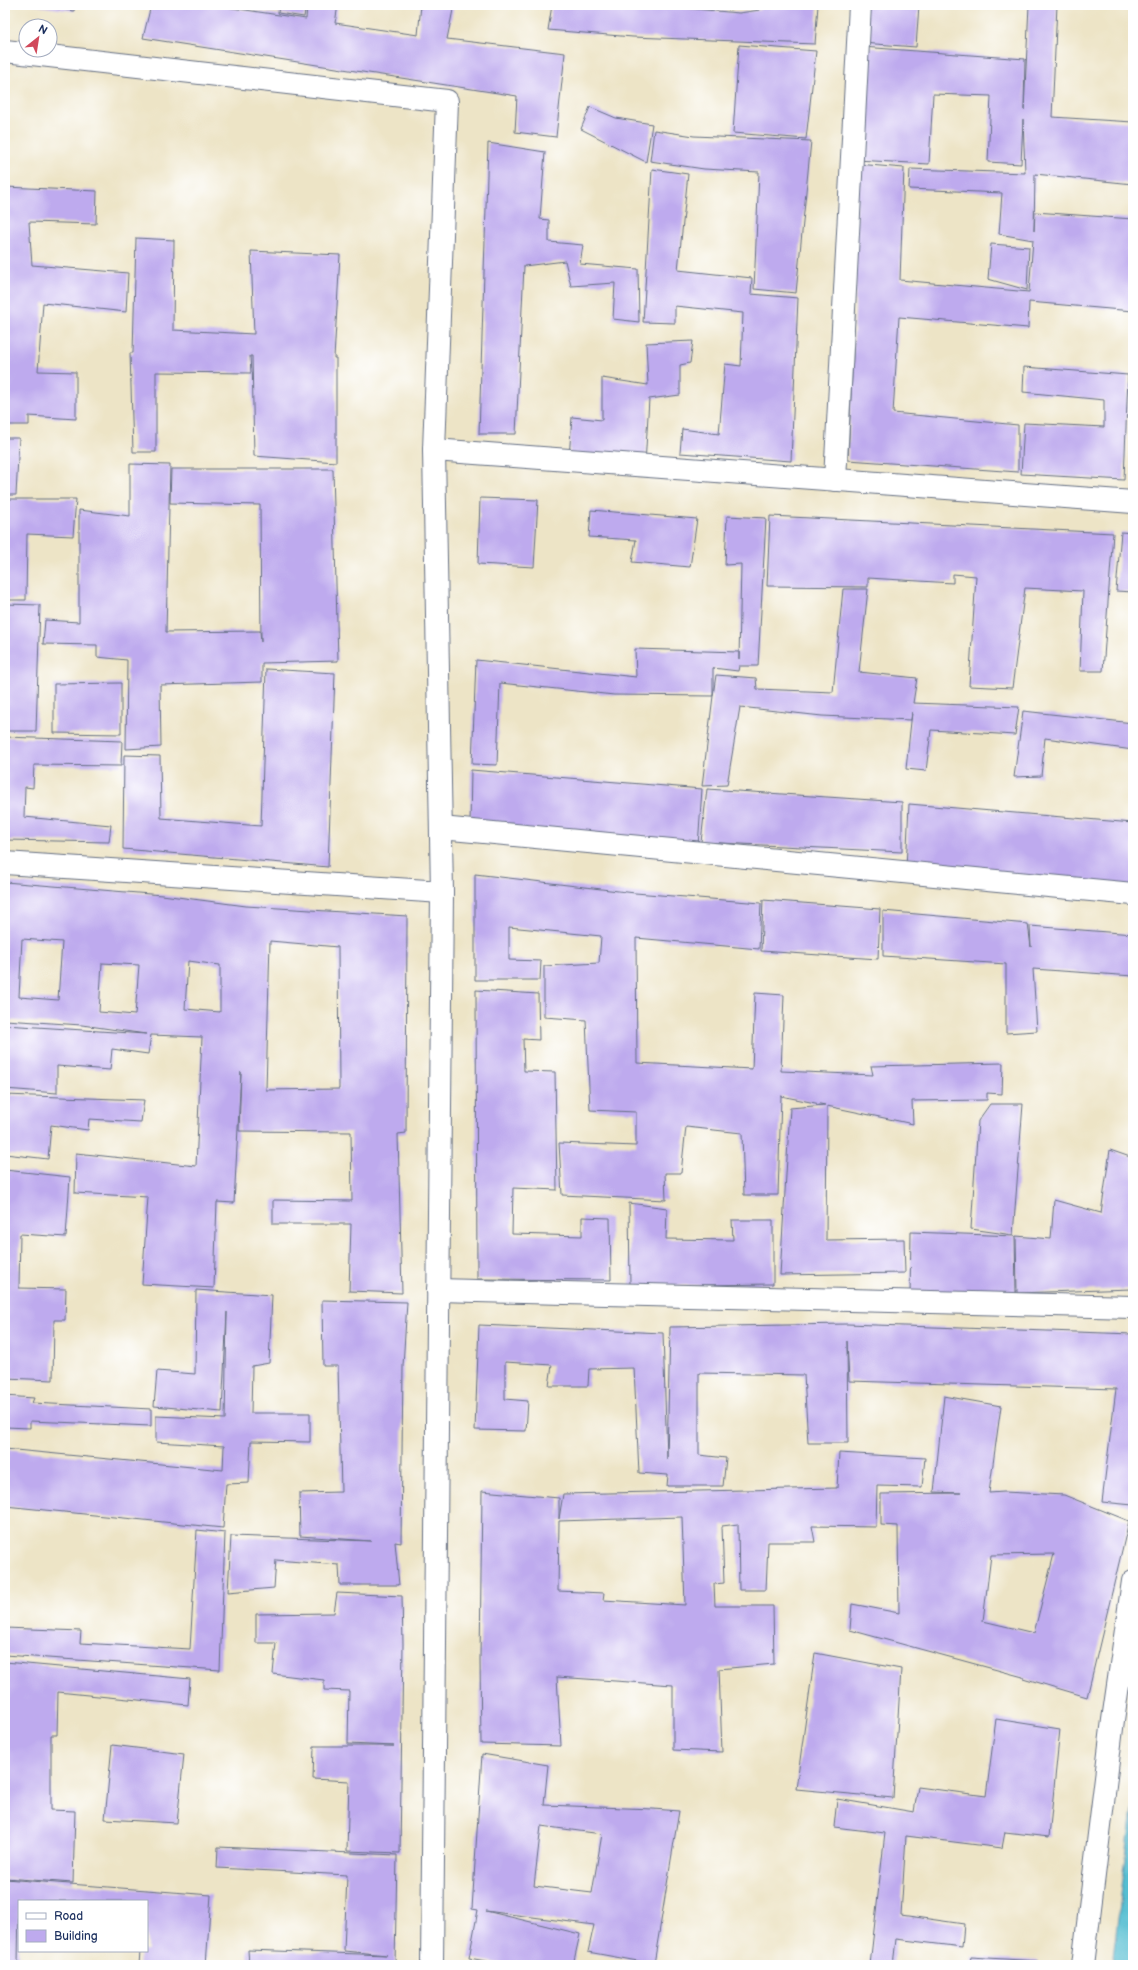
<svg xmlns="http://www.w3.org/2000/svg" width="1138" height="1970" viewBox="0 0 1138 1970" font-family="'Balsamiq Sans',sans-serif">
  <style>
    .water { fill: #54bed1; stroke: #387698 }
    .building { fill: #beaaee; fill-rule: evenodd }
    .lines { fill: none; stroke-linecap: round; stroke-linejoin: round }
    .minor-casing { stroke: #646e82; stroke-width: 24 }
    .minor { stroke: #fff; stroke-width: 22 }
  </style>
  <rect width="100%" height="100%" fill="#fff"/>
  <filter id="ink" filterUnits="userSpaceOnUse"><feTurbulence type="fractalNoise" baseFrequency=".025" numOctaves="2"/><feDisplacementMap in="SourceGraphic" scale="8" xChannelSelector="R" yChannelSelector="G"/><feConvolveMatrix kernelMatrix="1 2 1 2 8 2 1 2 1" color-interpolation-filters="sRGB"/></filter>
  <filter id="wash" filterUnits="userSpaceOnUse"><feTurbulence type="fractalNoise" baseFrequency=".012" numOctaves="4" result="noise"/><feDisplacementMap in="SourceGraphic" scale="16" xChannelSelector="R" yChannelSelector="G"/><feGaussianBlur stdDeviation="0.9" result="paint"/><feColorMatrix in="noise" values="0 0 0 0 0 0 0 0 0 0 0 0 0 0 0 0 0 1.4 0 .05"/><feComposite in="paint" operator="in"/></filter>
  <g filter="url(#wash)">
    <rect width="100%" height="100%" fill="#ede4c6"/>
    <path class="water" d="M1133,1802V1965H1112Z"/>
    <g id="blocks">
      <g class="building">
        <path d="M5,5H8L6,16H5Z"/>
        <path d="M32,5H75L74,11Z"/>
        <path d="M151,5H212L306,19L307,5H338L335,23L418,35L421,5H454L447,39L565,53L556,137L515,132L517,96L143,38Z"/>
        <path d="M279,5H306L304,17L278,13Z"/>
        <path d="M552,5H650L739,13L760,10L761,5H818L815,44L633,37L548,30Z"/>
        <path d="M864,5H919L916,47L862,43Z"/>
        <path d="M1029,5H1057L1052,117L1133,122V184L1035,174L1034,231L1035,212L1133,219V311L1029,302L1028,328L899,317L893,413L1018,425V472L848,460L855,313L857,164L904,168L900,280L1029,292L1033,240L999,234L1002,193L909,189L910,169L1025,173L1023,119L1021,164L988,162L991,96L933,94L929,164L856,160L862,47L1025,59L1024,110Z"/>
        <path d="M739,45L816,51L806,139L733,133Z"/>
        <path d="M590,107L616,118L652,124L646,162L581,129Z"/>
        <path d="M654,130L694,136L811,141L796,293L754,289L759,172L704,169L650,161Z"/>
        <path d="M488,143L545,152L540,219L549,220V242L583,245L580,264L638,269L639,322L613,319L615,283L571,286L565,261L524,266L516,434H479Z"/>
        <path d="M652,169L688,174L678,270L752,278L751,294L798,298L791,461L680,453L682,429L719,434L725,364L741,366L743,313L675,306V323L643,322Z"/>
        <path d="M5,187L97,191L96,224L29,222L32,265L128,273L126,312L43,303L38,371L76,372V419L29,416V425H5Z"/>
        <path d="M136,238L174,240L173,330L254,334L251,251L340,255L334,358H336V462L254,456L252,356H250L251,373L156,372V452H133L130,353H133Z"/>
        <path d="M991,244L1029,247L1027,290L988,279Z"/>
        <path d="M693,341L690,363L680,365V395L649,399L645,464L569,458L572,417L602,420V378L648,385L646,343Z"/>
        <path d="M1024,367L1128,375L1124,480L1021,474L1024,423L1104,427V400L1023,392Z"/>
        <path d="M1129,384H1133V434H1131Z"/>
        <path d="M5,438H19L16,495H5Z"/>
        <path d="M130,464L170,465L166,632L260,631L261,642L260,505L170,503L171,469H333L338,661L262,663V682L160,685L161,747L126,749L127,660L97,657V645L43,644L45,620L79,622V510L130,516Z"/>
        <path d="M480,498L538,500L534,567L478,564Z"/>
        <path d="M5,499H76L73,536L27,534L26,600H5Z"/>
        <path d="M591,510L697,519L690,567L632,562L636,540L589,537Z"/>
        <path d="M727,516L766,518L758,666H739L738,671L713,668V696L716,675L756,678L757,689L833,692L843,589H868L859,672L917,678L913,703L1019,707L1015,735L931,730L926,771L906,769L912,712L911,720L822,716L740,707L727,785L702,786L713,696L614,695L500,683L497,765L472,764L476,660L636,677L635,649L739,652V659L741,564L725,565Z"/>
        <path d="M770,516L1113,533L1103,671H1080L1083,591L1025,588L1012,688L969,686L976,576L953,574V583L868,578V587L767,586Z"/>
        <path d="M1121,532L1133,533V592L1116,591Z"/>
        <path d="M5,604L40,605L36,731H5Z"/>
        <path d="M266,669L335,673L328,867L123,849L124,755L160,756L161,818L261,826Z"/>
        <path d="M121,683V734L54,733V684Z"/>
        <path d="M1023,711L1133,723V750L1045,738L1041,776L1014,777Z"/>
        <path d="M5,737L122,741L121,766L34,765L33,788L25,787L24,817L111,825L109,842L5,840Z"/>
        <path d="M471,770L702,789L698,846L470,825Z"/>
        <path d="M707,789L902,802V852L701,842Z"/>
        <path d="M909,804L1133,823V888L906,869Z"/>
        <path d="M475,874L635,893L761,903L759,949L636,938L637,1063L752,1069L755,993L784,995L781,1071L873,1075L871,1066L1003,1063L1002,1094L987,1093V1100L912,1101L913,1124L827,1106L826,1240L904,1239L905,1273L780,1275L790,1108L825,1105L781,1096L778,1195H744L742,1133L686,1127L681,1173H665L666,1200L562,1195L559,1143L636,1146V1112L590,1110L586,1020L544,1017V966L599,963L601,936L509,927V960L541,961L540,980H475Z"/>
        <path d="M5,882L162,895L246,906L407,916L406,1133L398,1134L402,1293L349,1291L351,1224H273V1200L352,1201L351,1132L239,1131L241,1072L234,1203L217,1202L214,1288L142,1284L148,1197L75,1193L76,1153L196,1166L202,1037L151,1035L148,1054L112,1049L110,1070L57,1066V1093L5,1089V1025L146,1034L82,1025L5,1020ZM22,939L62,942L58,1000L19,997ZM270,941L338,947L339,1089L266,1090ZM188,961L220,965V1012L185,1009ZM102,963L139,965L135,1015L99,1012Z"/>
        <path d="M763,900L880,909L878,959L761,951Z"/>
        <path d="M883,911L1028,924L1031,947L1030,926L1133,934V976L1033,969L1037,1031L1006,1033V964L883,956Z"/>
        <path d="M476,990L538,994L539,1040L523,1039L524,1071L555,1072L557,1190L513,1188L512,1234L582,1236V1217L610,1218L611,1280L477,1279Z"/>
        <path d="M5,1095L144,1100L141,1122L89,1119L88,1130L51,1125L48,1159L5,1154Z"/>
        <path d="M990,1104H1023L1013,1235L971,1229L978,1121Z"/>
        <path d="M1110,1150L1133,1158V1274L1131,1289L1017,1293L1016,1236L1051,1239L1054,1200L1101,1213Z"/>
        <path d="M5,1170L70,1177L66,1237L20,1234L19,1288L66,1289L65,1320H54L53,1380L5,1378Z"/>
        <path d="M629,1203L667,1208L666,1239L733,1240L732,1220H773V1284L630,1286Z"/>
        <path d="M911,1232L1015,1236L1016,1293L910,1296Z"/>
        <path d="M196,1290L272,1295L269,1363L252,1366L251,1413H310V1442L251,1441L249,1483L226,1484L223,1528L5,1506V1449L223,1470L224,1446L156,1442V1416L225,1419L227,1312L222,1412L154,1406L157,1371L195,1374Z"/>
        <path d="M322,1300L407,1302L403,1366L401,1543L395,1542L399,1585H340L339,1565L276,1560L274,1588L228,1592L231,1536L371,1541L300,1536L299,1493L341,1492L338,1366H323Z"/>
        <path d="M847,1324L1133,1334V1505L1102,1502L1116,1389L849,1381L847,1341L848,1443H808L804,1375L699,1373V1455L726,1458L723,1486H667L668,1475L639,1473L634,1368L589,1369L588,1386H549L552,1365L505,1362V1399L528,1401L526,1431L475,1430L479,1325L663,1333L667,1459L670,1327Z"/>
        <path d="M5,1396L34,1398L32,1403L151,1409V1426L30,1421V1428L5,1427Z"/>
        <path d="M944,1396L1001,1406L989,1493L1004,1492L1064,1495L1129,1521L1087,1697L1023,1678V1677L850,1630L852,1604L899,1613L898,1526L881,1525V1494L961,1493L934,1492ZM1054,1554L1034,1633L983,1621L991,1555Z"/>
        <path d="M839,1453L925,1458L922,1487L877,1486L876,1527L812,1526L815,1542H768L766,1590H739L738,1524L722,1526L724,1583L714,1584L715,1606H773L774,1664L719,1669L722,1752L673,1750V1685L557,1677L561,1746L481,1744L480,1660L482,1491L559,1498V1519L563,1494L837,1488ZM682,1517L685,1605L603,1600L604,1593L558,1591L559,1521Z"/>
        <path d="M197,1530L225,1533L220,1670L5,1655V1628L81,1631L80,1643L190,1649Z"/>
        <path d="M337,1593L402,1596L403,1644L400,1853L347,1851L349,1781L313,1779L314,1746H394L348,1744L349,1691L324,1690V1680L273,1674L276,1643H256V1614L334,1613Z"/>
        <path d="M815,1653L901,1669L893,1798L796,1789Z"/>
        <path d="M5,1662L190,1679L188,1705L58,1692L57,1735H51V1810L75,1811L73,1883L5,1878Z"/>
        <path d="M996,1719L1060,1729L1049,1837L1005,1832L1002,1848L906,1836L901,1915L964,1924L962,1947L896,1939L893,1965H870L885,1833L834,1827L837,1799L914,1812L918,1787L986,1796Z"/>
        <path d="M112,1745L184,1754L177,1823L105,1819Z"/>
        <path d="M482,1754L548,1765L544,1805L653,1809L679,1811L654,1964L588,1952L594,1925L486,1911L580,1934L573,1965H508L469,1958L478,1910L472,1909ZM541,1826L602,1834L592,1893L534,1886Z"/>
        <path d="M218,1847L397,1855L395,1965H249L248,1950L387,1955L344,1951L347,1875L217,1868Z"/>
        <path d="M5,1879L211,1895L206,1965H139L140,1951H147V1901H19L18,1965H5Z"/>
        <path d="M971,1957L1038,1961L1037,1965H970Z"/>
      </g>
    </g>
  </g>
  <g filter="url(#ink)">
    <use href="#blocks" fill-opacity="0" stroke="#646e82" stroke-width="1"/>
    <g class="lines">
      <defs>
        <g id="minor">
          <path d="M5,51L447,101L434,450L442,892L432,1965"/>
          <path d="M434,450L1133,502"/>
          <path d="M835,480L860,5"/>
          <path d="M441,828L1133,894"/>
          <path d="M5,863L442,892"/>
          <path d="M438,1290L1133,1307"/>
          <path d="M1083,1965L1113,1720L1133,1581"/>
        </g>
      </defs>
      <use href="#minor" class="minor-casing"/>
      <use href="#minor" class="minor"/>
    </g>
  </g>
  <rect width="1138" height="1970" fill="none" stroke="#fff" stroke-width="20"/>
  <rect x="18" y="1900" width="130" height="52" fill="#ffffff" stroke="#a4acbf"/>
  <rect x="26" y="1913" width="20" height="6" fill="#ffffff" stroke="#a4acbf"/>
  <text x="54" y="1920" font-size="12" fill="#1b2f5e">Road</text>
  <rect x="26" y="1930" width="20" height="12" fill="#beaaee" stroke="#a4acbf"/>
  <text x="54" y="1940" font-size="12" fill="#1b2f5e">Building</text>
  <g transform="translate(38 38) rotate(30)"><circle r="19" fill="#ffffff" stroke="#a4acbf"/>
  <path d="M0-3L7 15L0 10L-7 15Z" fill="#d1495b"/>
  <text y="-6" font-size="11" font-weight="bold" text-anchor="middle" fill="#1b2f5e">N</text>
  </g>
</svg>
